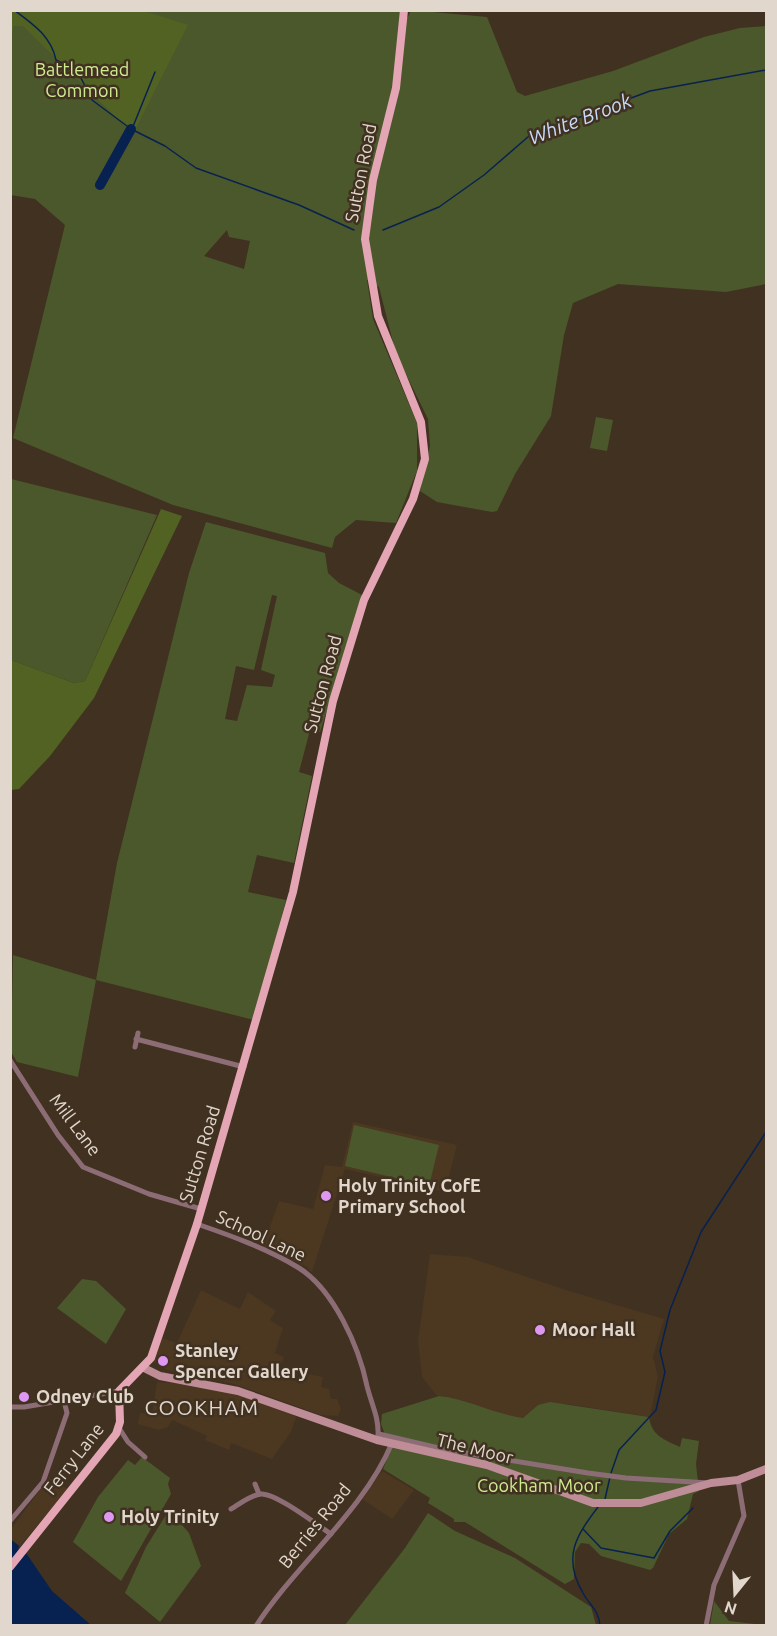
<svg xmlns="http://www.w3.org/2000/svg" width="777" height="1636" viewBox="0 0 777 1636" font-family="Ubuntu,sans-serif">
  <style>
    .built { fill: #4c3721 }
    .green { fill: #4b582c; fill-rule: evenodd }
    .forest { fill: #516223 }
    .water { fill: #072250 }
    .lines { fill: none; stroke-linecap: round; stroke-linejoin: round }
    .stream { stroke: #072250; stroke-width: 1.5 }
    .river { stroke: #072250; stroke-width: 10 }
    .street { stroke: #8d6d75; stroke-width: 5 }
    .secondary { stroke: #be8d98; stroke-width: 8 }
    .primary { stroke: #e4a5b4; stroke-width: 8 }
    .poi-dot { fill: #de98f2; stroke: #413121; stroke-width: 2 }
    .labels { text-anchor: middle; stroke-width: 5; stroke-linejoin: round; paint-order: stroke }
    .park-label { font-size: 18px; fill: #cfeb8f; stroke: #413121 }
    .street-label { font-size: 18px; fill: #e1d7cd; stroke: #413121 }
    .poi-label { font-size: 18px; font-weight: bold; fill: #e1d7cd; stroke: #413121; text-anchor: start }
    .water-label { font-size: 20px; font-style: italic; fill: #c8dbfa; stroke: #413121 }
    .quarter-label { font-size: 21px; letter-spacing: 1.5px; fill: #e1d7cd; stroke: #413121 }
  </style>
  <rect width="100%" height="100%" fill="#413121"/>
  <g class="built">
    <path d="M353,1122L457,1145L445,1192L345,1169L312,1272L307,1267L263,1246L279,1201L313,1209L325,1165L342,1167Z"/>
    <path d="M430,1254L468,1257L566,1290L664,1319L653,1357L658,1377L650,1417L567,1404H540L523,1418L507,1416L464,1401L436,1395L422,1377L418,1341Z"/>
    <path d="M201,1290L240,1309L248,1292L276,1311L270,1320L283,1328L275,1353L284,1357L277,1377L302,1382L304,1376L309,1374L323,1377L321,1387L329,1389L331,1399H337L341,1409L338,1416L321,1415L237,1385L192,1373L182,1374L167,1370L154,1362L162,1338L177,1343Z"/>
    <path d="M157,1382L194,1384L237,1395L295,1415L296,1418L291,1432L272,1459L231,1443L229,1450L205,1440L207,1436L172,1420L168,1427L159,1430L138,1424L140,1413L152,1414Z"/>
    <path d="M382,1471L414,1490L392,1519L362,1499Z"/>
    <path d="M49,1478L68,1489L20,1546L11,1539V1529Z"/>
  </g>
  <g class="green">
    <path d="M402,10V17H408L411,10L487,17L517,92L525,96L613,71L704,37L740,28L766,26V284L726,292L618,284L573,303L564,335L551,416L515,474L497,511L492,512L437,502L420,491L430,446L428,419L396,354L379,287L367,280L373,319L417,423V471L396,523L356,520L335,537L332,548L173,505L13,438L65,225L35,199L11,195L10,11ZM227,230L229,237L250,241L244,269L204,256Z"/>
    <path d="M596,417L613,420L607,451L590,448Z"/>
    <path d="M11,479L157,515L85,681L74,683L11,660Z"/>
    <path d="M206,522L325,553L328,573L339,583L364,596L320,732L310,730L299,772L312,776L294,863L257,855L248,892L286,900L254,1020L96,980L78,1077L17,1062L11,1052L13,955L96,980L117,863L189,573ZM272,595L277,596L261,670L275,675L272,687L247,685L237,721L225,719L236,666L254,670Z"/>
    <path d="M354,1125L439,1145L429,1186L345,1166Z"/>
    <path d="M82,1279L96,1281L126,1309L106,1344L57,1308Z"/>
    <path d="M439,1396C468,1399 494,1414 523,1418L538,1405L550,1402L649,1417C652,1436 663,1439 680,1447L682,1438L699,1441L696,1464L699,1491L693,1494L687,1519L669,1534L653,1568L650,1570L601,1556L589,1544L581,1543L575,1552L574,1579L565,1584L465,1522H454V1519L428,1503L430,1498L383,1469L391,1450L381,1424L382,1414Z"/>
    <path d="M142,1457L170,1478L168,1484L171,1494L121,1581L73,1542L98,1497L128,1460L135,1465Z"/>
    <path d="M169,1510L189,1533L201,1566L160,1622L125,1593L146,1547Z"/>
    <path d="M428,1513L455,1531L515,1558L591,1607L596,1625H345L405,1548Z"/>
    <path d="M714,1601L729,1621L764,1625H710Z"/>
  </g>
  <g class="forest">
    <path d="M11,10L144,11L188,25L133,134L23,26H14L11,35Z"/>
    <path d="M161,509L182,516L94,698L50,756L19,789L11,790V660L74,683L85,681Z"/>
  </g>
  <path class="water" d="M10,1539L19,1546L18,1549L26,1553L52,1591L91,1625H11Z"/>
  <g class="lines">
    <g class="stream">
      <path d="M14,10C33,24 51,36 56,60L77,70L92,100L131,129L165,146L196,168L299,205L354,230"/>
      <path d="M132,129L155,72"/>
      <path d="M383,230L439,207L484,175L529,136L650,91L766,70"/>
      <path d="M611,1473L619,1450L656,1410L665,1372L660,1351L670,1310L701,1232L766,1132"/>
      <path d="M605,1499L610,1477"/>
      <path d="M598,1507C576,1536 562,1557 583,1593C590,1606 599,1610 600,1626"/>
      <path d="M583,1529L601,1548L654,1558L670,1531L693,1508"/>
    </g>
    <path class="river" d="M100,185L131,129"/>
    <g class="street">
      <path d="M136,1039L244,1067"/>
      <path d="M135,1047L138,1033"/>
      <path d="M10,1060L58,1135L83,1167L149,1194L201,1209"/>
      <path d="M197,1224C232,1236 268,1249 299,1268C334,1290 359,1347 367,1386C371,1403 379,1417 378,1435"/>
      <path d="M10,1407H24L119,1391"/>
      <path d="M119,1428L128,1442L145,1457"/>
      <path d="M379,1434L447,1450L588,1473L626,1478L709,1483"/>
      <path d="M255,1484L259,1494"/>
      <path d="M231,1509C240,1504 250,1495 261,1494C276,1493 317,1525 331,1534"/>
      <path d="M10,1521L43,1482L67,1413L64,1401"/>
      <path d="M256,1626C297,1563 363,1512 392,1443"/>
      <path d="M706,1626L714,1585L744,1516L738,1480"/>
    </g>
    <path class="secondary" d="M144,1368L160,1376L238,1391L377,1440L487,1465L593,1503H641L711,1483L738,1480L766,1469"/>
    <path class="primary" d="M10,1567L116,1434L120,1422L119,1391L151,1358L197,1224L293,892L333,701L364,600L413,499L425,459L421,422L378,316L365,239L373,180L396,88L404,10"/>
  </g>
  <g class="poi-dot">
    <circle cx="326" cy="1196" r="6"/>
    <circle cx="540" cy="1330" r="6"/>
    <circle cx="163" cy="1361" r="6"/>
    <circle cx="24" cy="1397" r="6"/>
    <circle cx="109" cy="1517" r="6"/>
  </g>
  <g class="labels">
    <g class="park-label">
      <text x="82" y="76">Battlemead<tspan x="82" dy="21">Common</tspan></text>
      <text x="539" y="1492">Cookham Moor</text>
    </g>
    <g class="street-label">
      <text transform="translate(361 173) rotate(-79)" y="6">Sutton Road</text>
      <text transform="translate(323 684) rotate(-75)" y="6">Sutton Road</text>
      <text transform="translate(75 1125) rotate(53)" y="6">Mill Lane</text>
      <text transform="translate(200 1154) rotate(-73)" y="6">Sutton Road</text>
      <text transform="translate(261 1236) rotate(25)" y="6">School Lane</text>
      <text transform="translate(475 1449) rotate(14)" y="6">The Moor</text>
      <text transform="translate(74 1459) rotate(-52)" y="6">Ferry Lane</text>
      <text transform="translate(315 1526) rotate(-51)" y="6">Berries Road</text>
    </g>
    <g class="poi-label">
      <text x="338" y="1192">Holy Trinity CofE<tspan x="338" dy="21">Primary School</tspan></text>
      <text x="552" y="1336">Moor Hall</text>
      <text x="175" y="1357">Stanley<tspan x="175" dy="21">Spencer Gallery</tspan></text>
      <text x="36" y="1403">Odney Club</text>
      <text x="121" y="1523">Holy Trinity</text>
    </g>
    <g class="water-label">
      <text transform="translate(580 119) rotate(-21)" y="7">White Brook</text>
    </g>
    <g class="quarter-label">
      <text x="202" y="1415">COOKHAM</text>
    </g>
  </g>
  <rect width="777" height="1636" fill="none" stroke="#e1d7cd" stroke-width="24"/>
  <g transform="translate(735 1594) rotate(198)" stroke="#413121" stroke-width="4.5" paint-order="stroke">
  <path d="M0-4.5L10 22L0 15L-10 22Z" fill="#e1d7cd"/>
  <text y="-9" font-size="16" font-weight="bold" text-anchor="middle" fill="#e1d7cd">N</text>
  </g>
</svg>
